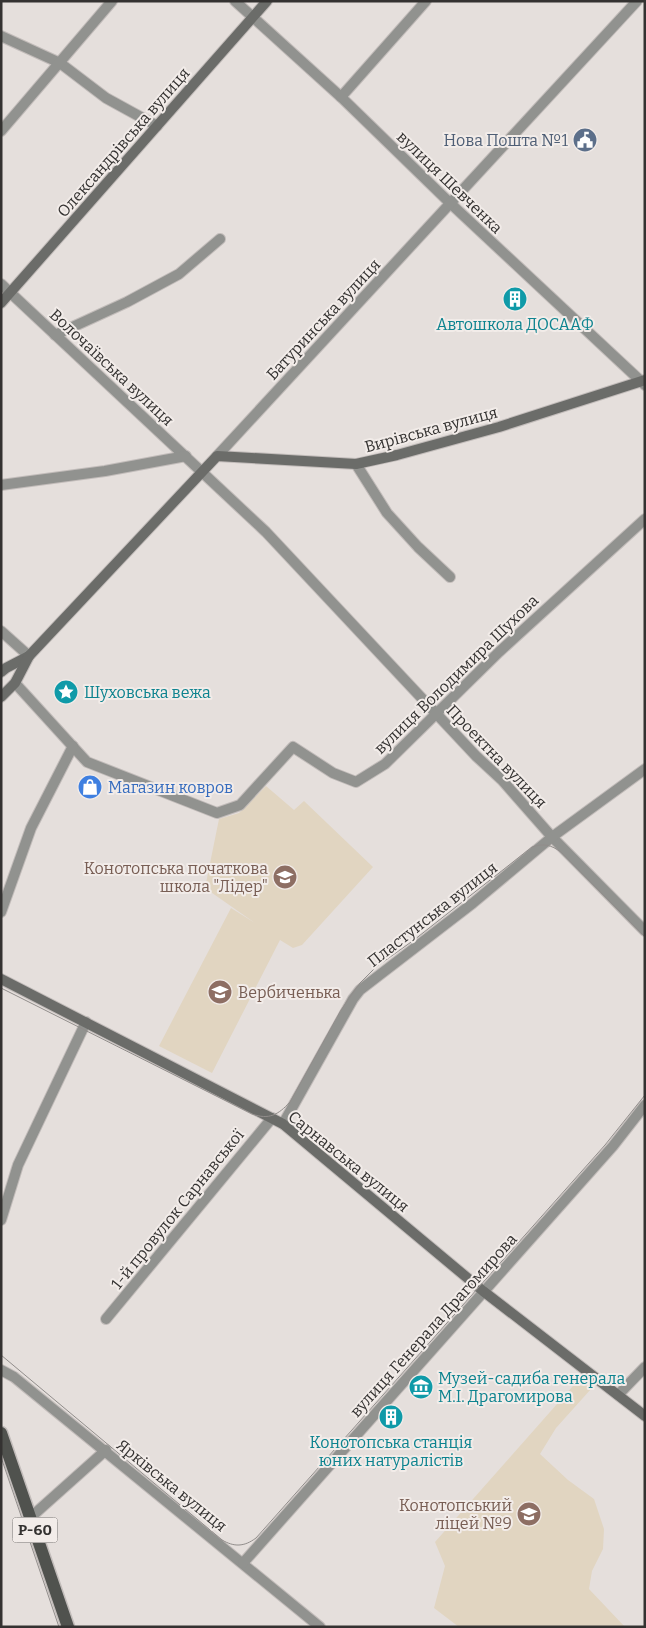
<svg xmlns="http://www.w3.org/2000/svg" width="646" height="1628" viewBox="0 0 646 1628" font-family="Bitter,serif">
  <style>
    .education { fill: #e1d5c1 }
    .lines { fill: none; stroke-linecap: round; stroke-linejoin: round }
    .street-casing { stroke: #c2bcba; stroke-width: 12 }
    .secondary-casing { stroke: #c2bcba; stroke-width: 12 }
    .primary-casing { stroke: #c2bcba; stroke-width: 15 }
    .street { stroke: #91928f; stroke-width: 10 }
    .secondary { stroke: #6b6c69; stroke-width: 10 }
    .primary { stroke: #50524e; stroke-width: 12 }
    .tram { stroke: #918d8b; stroke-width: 1 }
    .labels { text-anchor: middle; stroke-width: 4; stroke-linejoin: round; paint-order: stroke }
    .shield { fill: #f2ece9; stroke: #6d6a68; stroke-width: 1 }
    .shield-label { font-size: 15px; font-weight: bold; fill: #343231 }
    .service-label { font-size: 16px; fill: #4e5e75; stroke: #f2ece9; text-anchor: end }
    .street-label { font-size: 16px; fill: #343231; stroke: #f2ece9 }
    .culture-label { font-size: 16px; fill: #0d838f; stroke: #f2ece9 }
    .shop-label { font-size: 16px; fill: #366cbe; stroke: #f2ece9; text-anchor: start }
    .education-label { font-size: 16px; fill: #785e54; stroke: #f2ece9; text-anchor: end }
  </style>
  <rect width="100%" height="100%" fill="#e5dfdc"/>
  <g class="education">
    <path d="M266,786L294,810L304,801L373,867L302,945L293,948L280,940L212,1073L159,1046L231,908L255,923L205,888L219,819L239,813Z"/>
    <path d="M580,1378L591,1389L556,1428L540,1454L568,1480L594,1499L604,1529L603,1549L592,1571L589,1589L625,1627H459L434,1608L445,1566L435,1542Z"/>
  </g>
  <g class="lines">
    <defs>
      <g id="street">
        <path d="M235,1L341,97L450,203L645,385"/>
        <path d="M1,36L60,63L106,98L157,126"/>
        <path d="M341,97L426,1"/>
        <path d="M1,131L112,1"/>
        <path d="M1,284L266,532L476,756L502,780L552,837L645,931"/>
        <path d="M55,335L127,302L179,274L220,239"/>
        <path d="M217,456L637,1"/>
        <path d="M356,464L387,513L418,547L450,577"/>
        <path d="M1,485L105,471L186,456"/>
        <path d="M1,631L29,656"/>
        <path d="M15,683L87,762L217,813L240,805L293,747L333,773L356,782L385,764L499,652L645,519"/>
        <path d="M1,912L31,828L73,746"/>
        <path d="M283,1124L353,999L360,990L473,903L552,837L645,769"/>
        <path d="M1,1220L18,1165L86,1022"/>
        <path d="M106,1319L272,1118"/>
        <path d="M1,1370L14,1377L320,1627"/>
        <path d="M618,1395L645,1367"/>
        <path d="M31,1517L106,1450"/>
        <path d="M243,1563L613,1146L645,1105"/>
      </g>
      <g id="secondary">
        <path d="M1,303L267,1"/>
        <path d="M1,672L6,668L29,656"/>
        <path d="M1,697L15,683L29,656L217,456L356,464L397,455L499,427L645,380"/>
        <path d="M1,979L283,1124L483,1291L645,1416"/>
      </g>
      <path id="primary" d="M1,1433L68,1627"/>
    </defs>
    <use href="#street" class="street-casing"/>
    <use href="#secondary" class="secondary-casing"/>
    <use href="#primary" class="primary-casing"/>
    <use href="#street" class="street"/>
    <use href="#secondary" class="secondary"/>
    <use href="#primary" class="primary"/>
    <g class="tram">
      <path d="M1,988L252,1114C269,1120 278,1115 290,1102L341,1010L360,983L376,967L414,940L532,847C544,843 551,845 561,852L645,937"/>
      <path d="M1,1355L222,1540C234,1547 244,1547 256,1538L605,1145L645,1095"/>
      <path d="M1,1457L59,1627"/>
    </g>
  </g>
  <defs>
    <symbol id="civic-disc" viewBox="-11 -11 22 22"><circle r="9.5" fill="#5c6f8a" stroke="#f2ece9"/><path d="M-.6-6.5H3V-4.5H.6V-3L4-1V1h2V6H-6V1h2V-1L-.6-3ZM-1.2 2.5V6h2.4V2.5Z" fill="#fff"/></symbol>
    <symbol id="building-disc" viewBox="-11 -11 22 22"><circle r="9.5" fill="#0f9aa8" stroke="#f2ece9"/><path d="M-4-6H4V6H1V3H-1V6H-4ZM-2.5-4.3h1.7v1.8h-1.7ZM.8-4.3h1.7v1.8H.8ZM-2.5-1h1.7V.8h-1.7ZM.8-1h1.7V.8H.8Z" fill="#fff"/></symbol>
    <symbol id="sight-disc" viewBox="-11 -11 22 22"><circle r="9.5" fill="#0f9aa8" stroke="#f2ece9"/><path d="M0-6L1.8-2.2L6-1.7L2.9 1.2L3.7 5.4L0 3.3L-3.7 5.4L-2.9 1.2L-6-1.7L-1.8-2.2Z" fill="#fff"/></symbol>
    <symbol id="shop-disc" viewBox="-11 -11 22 22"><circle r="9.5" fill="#3f7fe0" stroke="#f2ece9"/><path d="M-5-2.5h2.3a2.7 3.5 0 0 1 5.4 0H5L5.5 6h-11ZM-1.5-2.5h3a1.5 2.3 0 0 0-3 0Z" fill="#fff"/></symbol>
    <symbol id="school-disc" viewBox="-11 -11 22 22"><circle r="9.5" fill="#8d6e63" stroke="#f2ece9"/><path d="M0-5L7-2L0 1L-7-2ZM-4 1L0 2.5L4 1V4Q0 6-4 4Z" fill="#fff"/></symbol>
    <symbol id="museum-disc" viewBox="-11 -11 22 22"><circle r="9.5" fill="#0f9aa8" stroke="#f2ece9"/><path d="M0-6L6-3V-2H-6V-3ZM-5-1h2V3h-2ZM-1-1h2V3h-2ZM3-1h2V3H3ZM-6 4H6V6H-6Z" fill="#fff"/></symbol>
  </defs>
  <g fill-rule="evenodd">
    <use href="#civic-disc" x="571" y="126" width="28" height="28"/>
    <use href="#building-disc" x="501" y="285" width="28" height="28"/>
    <use href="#sight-disc" x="52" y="678" width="28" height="28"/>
    <use href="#shop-disc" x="76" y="773" width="28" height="28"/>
    <use href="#school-disc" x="271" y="863" width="28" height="28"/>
    <use href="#school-disc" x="206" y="978" width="28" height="28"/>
    <use href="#museum-disc" x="407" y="1373" width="28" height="28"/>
    <use href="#building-disc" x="377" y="1403" width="28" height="28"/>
    <use href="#school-disc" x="515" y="1500" width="28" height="28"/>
  </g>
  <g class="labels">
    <rect class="shield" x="12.5" y="1517.5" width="45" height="25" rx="4"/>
    <g class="shield-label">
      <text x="35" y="1535">Р-60</text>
    </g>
    <g class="service-label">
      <text x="568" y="146">Нова Пошта №1</text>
    </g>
    <g class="street-label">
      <text transform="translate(123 142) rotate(-49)" y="6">Олександрівська вулиця</text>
      <text transform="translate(450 182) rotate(44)" y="6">вулиця Шевченка</text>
      <text transform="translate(323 319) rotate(-47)" y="6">Батуринська вулиця</text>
      <text transform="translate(112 367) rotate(43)" y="6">Волочаївська вулиця</text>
      <text transform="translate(431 429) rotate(-15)" y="6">Вирівська вулиця</text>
      <text transform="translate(456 674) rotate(-44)" y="6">вулиця Володимира Шухова</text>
      <text transform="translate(497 756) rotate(46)" y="6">Проектна вулиця</text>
      <text transform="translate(432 914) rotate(-38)" y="6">Пластунська вулиця</text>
      <text transform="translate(349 1161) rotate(39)" y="6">Сарнавська вулиця</text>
      <text transform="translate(177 1209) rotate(-51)" y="6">1-й провулок Сарнавської</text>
      <text transform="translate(433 1325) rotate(-48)" y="6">вулиця Генерала Драгомирова</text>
      <text transform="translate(172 1485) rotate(39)" y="6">Ярківська вулиця</text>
    </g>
    <g class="culture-label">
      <text x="515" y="330">Автошкола ДОСААФ</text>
      <text x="84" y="698" text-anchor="start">Шуховська вежа</text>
      <text x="438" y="1384" text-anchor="start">Музей-садиба генерала<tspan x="438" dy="18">М.І. Драгомирова</tspan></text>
      <text x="391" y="1448">Конотопська станція<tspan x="391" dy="18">юних натуралістів</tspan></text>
    </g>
    <g class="shop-label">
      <text x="108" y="793">Магазин ковров</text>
    </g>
    <g class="education-label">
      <text x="268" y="874">Конотопська початкова<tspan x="268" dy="18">школа "Лідер"</tspan></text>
      <text x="238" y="998" text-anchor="start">Вербиченька</text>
      <text x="512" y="1511">Конотопський<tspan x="512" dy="18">ліцей №9</tspan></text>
    </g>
  </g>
  <rect width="646" height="1628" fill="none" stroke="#343231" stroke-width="5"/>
</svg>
